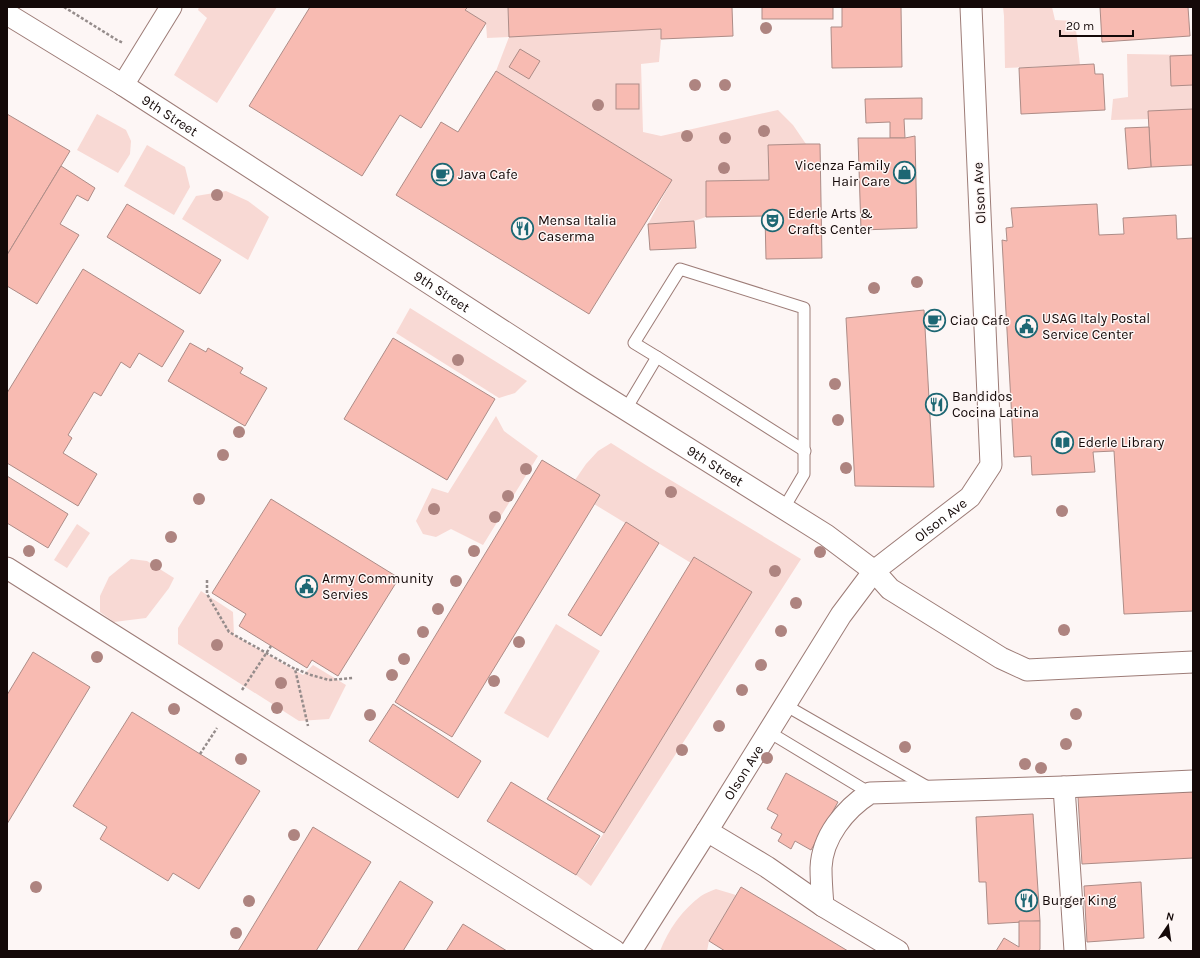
<svg xmlns="http://www.w3.org/2000/svg" width="1200" height="958" viewBox="0 0 1200 958" font-family="Karla,sans-serif">
  <style>
    .green { fill: #f8d9d4 }
    .building { fill: #f8bbb2; stroke: #ad8c87 }
    .lines { fill: none; stroke-linecap: round; stroke-linejoin: round }
    .service-casing { stroke: #9d7c77; stroke-width: 13 }
    .minor-casing { stroke: #9d7c77; stroke-width: 23 }
    .path { stroke: #958c8b; stroke-width: 2.5; stroke-dasharray: 3 2; stroke-linecap: butt }
    .service { stroke: #fff; stroke-width: 11 }
    .minor { stroke: #fff; stroke-width: 21 }
    .tree { fill: #ae8480 }
    .labels { text-anchor: middle; stroke-width: 3; stroke-linejoin: round; paint-order: stroke }
    .street-label { font-size: 14px; fill: #140908; stroke: #fdf6f5 }
    .poi-label { font-size: 14px; fill: #140908; stroke: #fdf6f5; text-anchor: start }
  </style>
  <rect width="100%" height="100%" fill="#fdf6f5"/>
  <g class="green">
    <path d="M199,7H277L217,103L174,75L207,18L198,10Z"/>
    <path d="M468,7H508L509,37L661,29V39L659,62L641,64L643,132L661,136L778,110L793,125L806,144L768,145L769,180L706,181V217L694,221L648,224L672,180L496,71L509,37L487,38L486,23L465,10Z"/>
    <path d="M1003,7H1052L1055,20L1075,21L1080,65L1005,68L1004,16Z"/>
    <path d="M1127,54L1193,55V109L1149,111V119L1111,120L1113,99L1128,97Z"/>
    <path d="M97,114L126,130L131,141L130,154L118,173L77,150Z"/>
    <path d="M147,145L185,167L190,187L174,215L124,186Z"/>
    <path d="M226,191L248,201L269,217L248,260L182,219L196,196Z"/>
    <path d="M410,308L527,381L515,393L499,398L396,333Z"/>
    <path d="M496,416L504,431L538,456L483,545L451,529L436,537L423,534L416,521L432,488L448,493Z"/>
    <path d="M611,443L649,467L801,559L591,886L576,875L604,833L751,592L695,557L691,563L594,504L599,495L575,480L586,464L598,451Z"/>
    <path d="M77,524L90,533L67,568L54,560Z"/>
    <path d="M131,559L147,561L174,578L169,588L146,618L114,622L100,612V596L109,577Z"/>
    <path d="M201,591L233,612L234,635L303,675L313,665L346,685L329,719L299,721L178,644V628Z"/>
    <path d="M556,624L600,651L548,738L504,713Z"/>
    <path d="M716,889L736,895L709,941L707,951H660C668,930 683,909 701,896C705,893 711,891 716,889Z"/>
  </g>
  <g class="building">
    <path d="M310,7H468L465,10L486,23L421,128L400,115L362,176L249,106Z"/>
    <path d="M508,7H732L733,36L661,39V29L509,37Z"/>
    <rect x="762" y="7" width="71" height="12"/>
    <path d="M842,7H901L902,67L832,68L831,27H842Z"/>
    <path d="M1100,7H1188L1190,36L1102,42Z"/>
    <path d="M520,49L540,61L529,79L509,67Z"/>
    <path d="M1193,55V85L1171,86L1170,56Z"/>
    <path d="M1094,64L1095,74H1103L1105,110L1021,114L1019,68Z"/>
    <path d="M496,71L672,180L589,314L396,195L441,122L458,132Z"/>
    <rect x="616" y="84" width="23" height="25"/>
    <path d="M922,98V119H904L905,138H890V122L866,123L865,99Z"/>
    <path d="M1193,109V165L1151,167L1148,111Z"/>
    <path d="M7,114L70,151L7,255Z"/>
    <path d="M1149,127L1151,167L1128,169L1125,128Z"/>
    <path d="M915,136L917,228L861,230L858,138H905Z"/>
    <path d="M806,144H820L822,258L766,259L765,216L706,217V181L769,180L768,145Z"/>
    <path d="M61,166L95,188L88,201L77,195L60,224L79,235L37,304L7,286V255Z"/>
    <path d="M127,204L221,260L200,294L107,237Z"/>
    <path d="M1097,204L1099,235L1124,234L1123,218L1176,215L1177,239L1193,238V611L1124,614L1114,451L1093,452L1095,472L1032,475L1031,456L1014,457L1002,240L1007,241L1006,228L1013,227L1011,208Z"/>
    <path d="M694,221L696,248L650,250L648,224Z"/>
    <path d="M83,269L184,331L162,367L139,353L130,368L121,362L101,396L94,392L68,435L72,438L63,453L97,474L78,506L7,463V393Z"/>
    <path d="M924,310L934,487L855,486L846,318Z"/>
    <path d="M393,338L495,399L447,480L344,419Z"/>
    <path d="M190,343L206,352L208,348L243,368L240,373L267,388L245,426L168,381Z"/>
    <path d="M542,460L600,495L452,737L395,702Z"/>
    <path d="M7,476L68,514L48,548L7,523Z"/>
    <path d="M271,499L399,578L338,676L312,660L307,668L239,626L246,614L212,593Z"/>
    <path d="M626,522L659,543L601,636L568,615Z"/>
    <path d="M694,557L752,592L604,833L547,799Z"/>
    <path d="M33,652L90,687L7,824V695Z"/>
    <path d="M393,704L481,761L458,798L369,741Z"/>
    <path d="M132,712L260,791L199,889L173,873L168,881L100,839L107,827L73,806Z"/>
    <path d="M786,773L838,802L811,850L795,841L791,849L778,841L782,834L771,828L778,815L767,809Z"/>
    <path d="M511,782L600,836L576,875L487,821Z"/>
    <path d="M1193,791V858L1082,864L1078,797Z"/>
    <path d="M1033,814L1040,921L988,924L986,882H979L976,817Z"/>
    <path d="M313,827L371,862L316,951H238Z"/>
    <path d="M400,881L433,902L403,951H357Z"/>
    <path d="M1141,882L1144,938L1087,942L1084,886Z"/>
    <path d="M741,887L848,951H725L709,941Z"/>
    <path d="M1019,921H1040V949L1039,951H996L1004,938L1019,947Z"/>
    <path d="M463,924L507,951H446Z"/>
  </g>
  <g class="lines">
    <defs>
      <g id="service">
        <path d="M657,357L805,451"/>
        <path d="M626,409L657,357L634,343L680,269L804,308V474L784,508"/>
        <path d="M785,705L931,789"/>
        <path d="M769,732L870,793"/>
      </g>
      <g id="minor">
        <path id="s1" d="M7,14L123,85L582,382L826,535L874,571L890,589L1001,658L1027,670L1193,662"/>
        <path d="M123,85L171,7"/>
        <path d="M7,568L230,709L615,951"/>
        <path d="M1064,787L1193,781"/>
        <path d="M707,831L767,867L823,906L898,951"/>
        <path d="M823,906C822,893 821,881 821,868C822,837 845,809 870,793L1064,787L1075,951"/>
        <path id="s2" d="M631,951L707,831L841,615L874,571L970,497L991,465L971,7"/>
      </g>
    </defs>
    <use href="#service" class="service-casing"/>
    <use href="#minor" class="minor-casing"/>
    <g class="path">
      <path d="M64,7L117,40L123,43"/>
      <path d="M207,580V594L229,632L295,669L308,726"/>
      <path d="M296,669L311,675L329,680L353,678"/>
      <path d="M242,690L271,646"/>
      <path d="M200,754L217,728"/>
    </g>
    <use href="#service" class="service"/>
    <use href="#minor" class="minor"/>
  </g>
  <g class="tree">
    <circle cx="766" cy="28" r="6"/>
    <circle cx="695" cy="85" r="6"/>
    <circle cx="725" cy="85" r="6"/>
    <circle cx="598" cy="105" r="6"/>
    <circle cx="764" cy="131" r="6"/>
    <circle cx="687" cy="136" r="6"/>
    <circle cx="725" cy="138" r="6"/>
    <circle cx="724" cy="168" r="6"/>
    <circle cx="217" cy="195" r="6"/>
    <circle cx="917" cy="282" r="6"/>
    <circle cx="874" cy="288" r="6"/>
    <circle cx="458" cy="360" r="6"/>
    <circle cx="835" cy="384" r="6"/>
    <circle cx="838" cy="420" r="6"/>
    <circle cx="239" cy="432" r="6"/>
    <circle cx="223" cy="455" r="6"/>
    <circle cx="846" cy="468" r="6"/>
    <circle cx="526" cy="469" r="6"/>
    <circle cx="671" cy="492" r="6"/>
    <circle cx="508" cy="496" r="6"/>
    <circle cx="199" cy="499" r="6"/>
    <circle cx="434" cy="509" r="6"/>
    <circle cx="1062" cy="511" r="6"/>
    <circle cx="495" cy="517" r="6"/>
    <circle cx="171" cy="537" r="6"/>
    <circle cx="29" cy="551" r="6"/>
    <circle cx="474" cy="551" r="6"/>
    <circle cx="820" cy="552" r="6"/>
    <circle cx="156" cy="565" r="6"/>
    <circle cx="775" cy="571" r="6"/>
    <circle cx="456" cy="581" r="6"/>
    <circle cx="796" cy="603" r="6"/>
    <circle cx="438" cy="609" r="6"/>
    <circle cx="1064" cy="630" r="6"/>
    <circle cx="781" cy="631" r="6"/>
    <circle cx="423" cy="632" r="6"/>
    <circle cx="519" cy="642" r="6"/>
    <circle cx="217" cy="645" r="6"/>
    <circle cx="97" cy="657" r="6"/>
    <circle cx="404" cy="659" r="6"/>
    <circle cx="761" cy="665" r="6"/>
    <circle cx="392" cy="675" r="6"/>
    <circle cx="494" cy="681" r="6"/>
    <circle cx="281" cy="683" r="6"/>
    <circle cx="742" cy="690" r="6"/>
    <circle cx="277" cy="708" r="6"/>
    <circle cx="174" cy="709" r="6"/>
    <circle cx="1076" cy="714" r="6"/>
    <circle cx="370" cy="715" r="6"/>
    <circle cx="719" cy="726" r="6"/>
    <circle cx="1066" cy="744" r="6"/>
    <circle cx="905" cy="747" r="6"/>
    <circle cx="682" cy="750" r="6"/>
    <circle cx="767" cy="758" r="6"/>
    <circle cx="241" cy="759" r="6"/>
    <circle cx="1025" cy="764" r="6"/>
    <circle cx="1041" cy="768" r="6"/>
    <circle cx="294" cy="835" r="6"/>
    <circle cx="36" cy="887" r="6"/>
    <circle cx="249" cy="901" r="6"/>
    <circle cx="236" cy="933" r="6"/>
  </g>
  <defs>
    <symbol id="shop-ring" viewBox="-11 -11 22 22"><circle r="9.5" fill="#fdf6f5" stroke="#1d6773" stroke-width="1.5"/><path d="M-5-2.5h2.3a2.7 3.5 0 0 1 5.4 0H5L5.5 6h-11ZM-1.5-2.5h3a1.5 2.3 0 0 0-3 0Z" fill="#1d6773"/></symbol>
    <symbol id="cafe-ring" viewBox="-11 -11 22 22"><circle r="9.5" fill="#fdf6f5" stroke="#1d6773" stroke-width="1.5"/><path d="M-5.5-4.5H6V0H3Q3 3.5 0 3.5H-2.5Q-5.5 3.5-5.5 0ZM3-3.2v2h1.7v-2ZM-6 4.5H4V6H-6Z" fill="#1d6773"/></symbol>
    <symbol id="theatre-ring" viewBox="-11 -11 22 22"><circle r="9.5" fill="#fdf6f5" stroke="#1d6773" stroke-width="1.5"/><path d="M-5-5.5Q0-4 5-5.5V0Q5 5 0 6Q-5 5-5 0ZM-3.3-2.5H-1v1.5H-3.3ZM1-2.5H3.3v1.5H1ZM-2.8 1Q0 5.5 2.8 1Z" fill="#1d6773"/></symbol>
    <symbol id="restaurant-ring" viewBox="-11 -11 22 22"><circle r="9.5" fill="#fdf6f5" stroke="#1d6773" stroke-width="1.5"/><path d="M-5-6h1v4h1v-4h1v4h1v-4h1v5L-1.5 .5V6h-2V.5L-5-1ZM5-6V6H3V1.5H1.5Q1.5-4 5-6Z" fill="#1d6773"/></symbol>
    <symbol id="civic-ring" viewBox="-11 -11 22 22"><circle r="9.5" fill="#fdf6f5" stroke="#1d6773" stroke-width="1.5"/><path d="M-.6-6.5H3V-4.5H.6V-3L4-1V1h2V6H-6V1h2V-1L-.6-3ZM-1.2 2.5V6h2.4V2.5Z" fill="#1d6773"/></symbol>
    <symbol id="library-ring" viewBox="-11 -11 22 22"><circle r="9.5" fill="#fdf6f5" stroke="#1d6773" stroke-width="1.5"/><path d="M-6-4Q-3-5.5-.7-3.5V5Q-3 3-6 4ZM6-4Q3-5.5 .7-3.5V5Q3 3 6 4Z" fill="#1d6773"/></symbol>
  </defs>
  <g fill-rule="evenodd">
    <use href="#shop-ring" x="892" y="160" width="25" height="25"/>
    <use href="#cafe-ring" x="430" y="162" width="25" height="25"/>
    <use href="#theatre-ring" x="760" y="208" width="25" height="25"/>
    <use href="#restaurant-ring" x="510" y="216" width="25" height="25"/>
    <use href="#cafe-ring" x="922" y="308" width="25" height="25"/>
    <use href="#civic-ring" x="1014" y="314" width="25" height="25"/>
    <use href="#restaurant-ring" x="924" y="392" width="25" height="25"/>
    <use href="#library-ring" x="1050" y="430" width="25" height="25"/>
    <use href="#civic-ring" x="294" y="574" width="25" height="25"/>
    <use href="#restaurant-ring" x="1014" y="888" width="25" height="25"/>
  </g>
  <g class="labels">
    <g class="street-label">
      <text dy="5" stroke="none"><textPath href="#s1" startOffset="192">9th Street</textPath></text>
      <text transform="translate(979 193) rotate(-93)" y="5">Olson Ave</text>
      <text dy="5" stroke="none"><textPath href="#s1" startOffset="516">9th Street</textPath></text>
      <text dy="5" stroke="none"><textPath href="#s1" startOffset="840">9th Street</textPath></text>
      <text dy="5" stroke="none"><textPath href="#s2" startOffset="535">Olson Ave</textPath></text>
      <text dy="5" stroke="none"><textPath href="#s2" startOffset="211">Olson Ave</textPath></text>
    </g>
    <g class="poi-label">
      <text x="890" y="170" text-anchor="end">Vicenza Family<tspan x="890" dy="16">Hair Care</tspan></text>
      <text x="458" y="179">Java Cafe</text>
      <text x="788" y="218">Ederle Arts &amp;<tspan x="788" dy="16">Crafts Center</tspan></text>
      <text x="538" y="225">Mensa Italia<tspan x="538" dy="16">Caserma</tspan></text>
      <text x="1042" y="323">USAG Italy Postal<tspan x="1042" dy="16">Service Center</tspan></text>
      <text x="950" y="325">Ciao Cafe</text>
      <text x="952" y="401">Bandidos<tspan x="952" dy="16">Cocina Latina</tspan></text>
      <text x="1078" y="447">Ederle Library</text>
      <text x="322" y="583">Army Community<tspan x="322" dy="16">Servies</tspan></text>
      <text x="1042" y="905">Burger King</text>
    </g>
  </g>
  <rect width="1200" height="958" fill="none" stroke="#140908" stroke-width="16"/>
  <g transform="translate(1168 926) rotate(13)" stroke="#fdf6f5" stroke-width="3" paint-order="stroke">
  <path d="M0-3L7 15L0 10L-7 15Z" fill="#140908"/>
  <text y="-6" font-size="11" font-weight="bold" text-anchor="middle" fill="#140908">N</text>
  </g>
  <path d="M1060 30v6h73v-6" fill="none" stroke="#140908" stroke-width="2"/>
  <text x="1066" y="30" font-size="12" fill="#140908" stroke="#fdf6f5" stroke-width="3" paint-order="stroke">20 m</text>
</svg>
